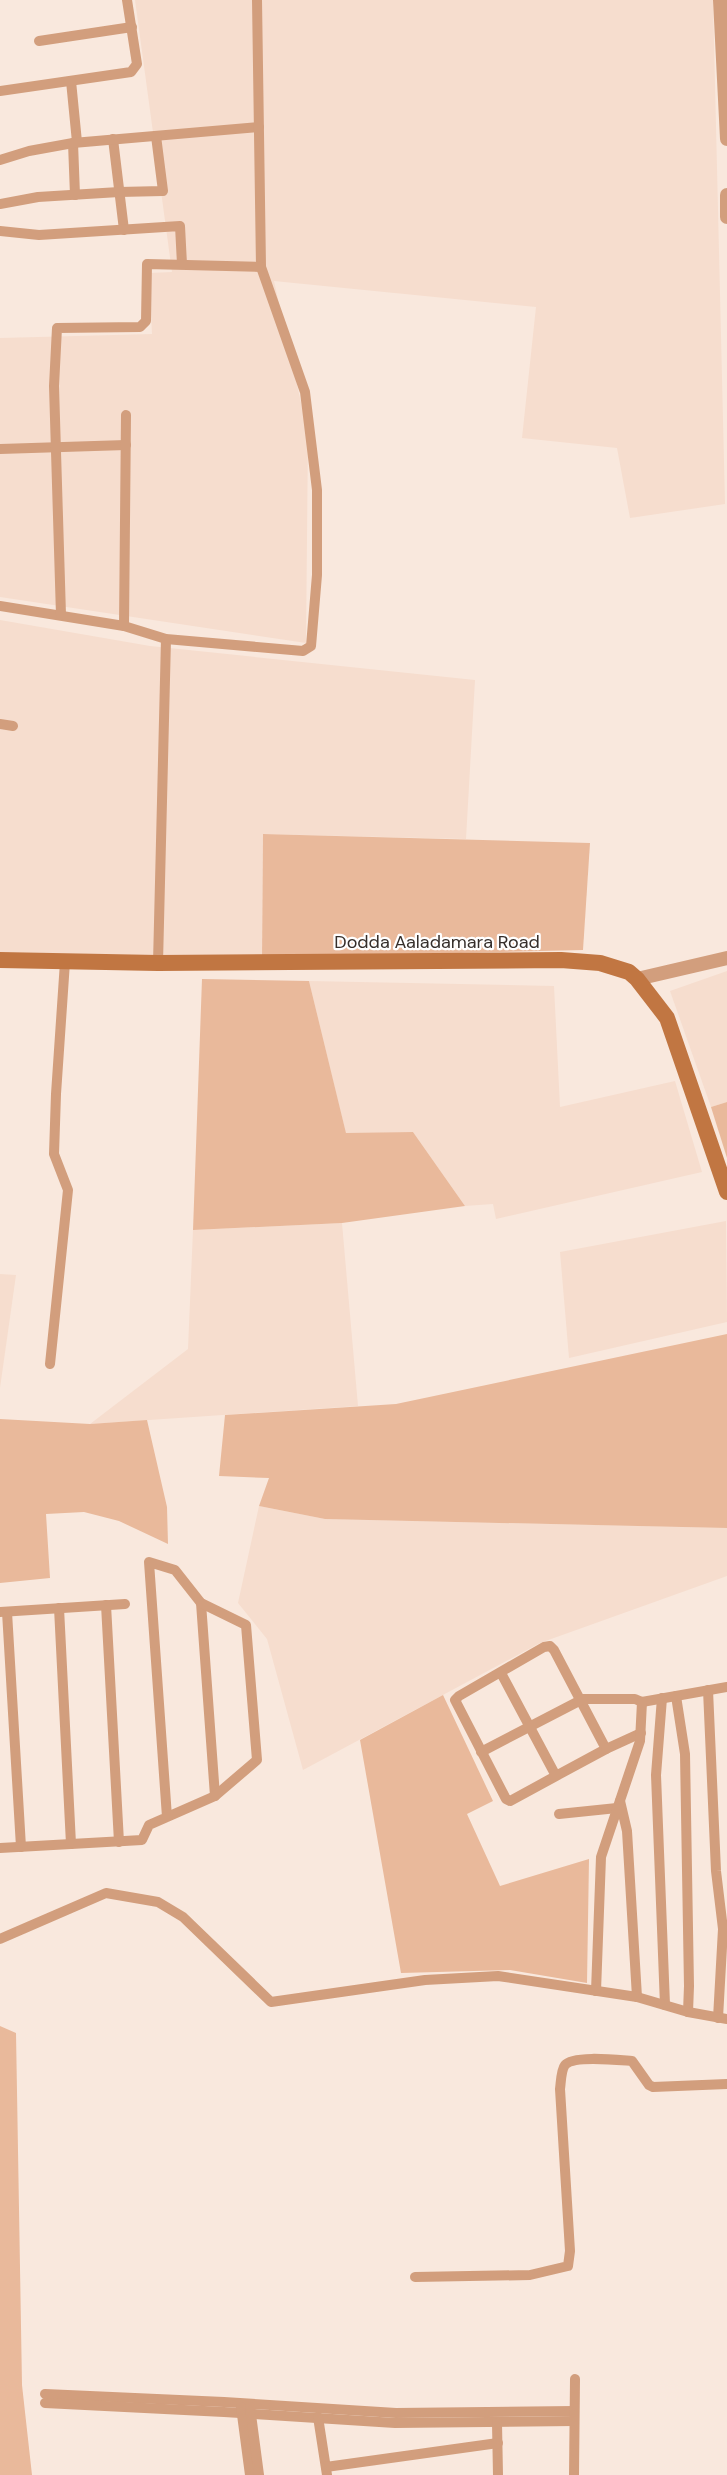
<svg xmlns="http://www.w3.org/2000/svg" width="727" height="2475" viewBox="0 0 727 2475" font-family="'DM Sans',sans-serif">
  <style>
    .built { fill: #f6ddce }
    .green { fill: #e9b99b }
    .lines { fill: none; stroke-linecap: round; stroke-linejoin: round }
    .minor { stroke: #d29e7d; stroke-width: 10 }
    .tertiary { stroke: #d29e7d; stroke-width: 14 }
    .secondary { stroke: #c17642; stroke-width: 16 }
    .labels { text-anchor: middle; stroke-width: 4.5; stroke-linejoin: round; paint-order: stroke }
    .street-label { font-size: 18px; fill: #352e2a; stroke: #fff }
  </style>
  <rect width="100%" height="100%" fill="#f9e8dd"/>
  <g class="built">
    <path d="M135,0H713L725,504L630,518L617,448L522,438L536,307L274,281L308,434L306,643L0,597V338L152,334L149,273L172,272Z"/>
    <path d="M0,620L150,646L475,680L466,839L263,834L262,958L0,952Z"/>
    <path d="M727,971V1102L711,1107L670,991Z"/>
    <path d="M309,981L554,986L560,1107L675,1081L702,1172L496,1219L493,1204L465,1206L413,1132L346,1134Z"/>
    <path d="M726,1221L727,1322L569,1358L560,1252Z"/>
    <path d="M342,1223L358,1406L90,1424L188,1349L193,1230Z"/>
    <path d="M0,1274L16,1275L0,1388Z"/>
    <path d="M259,1506L325,1519L727,1528V1576L540,1643L303,1770L267,1639L238,1603Z"/>
  </g>
  <g class="green">
    <path d="M263,834L590,843L583,950L262,958Z"/>
    <path d="M202,979L309,981L346,1133L413,1132L465,1206L342,1223L193,1230Z"/>
    <path d="M727,1102V1158L711,1107Z"/>
    <path d="M727,1334V1528L325,1519L259,1506L269,1478L219,1476L225,1415L396,1404Z"/>
    <path d="M0,1419L90,1424L147,1420L167,1507L168,1544L119,1521L84,1512L46,1514L50,1578L0,1583Z"/>
    <path d="M443,1695L493,1801L467,1814L500,1886L589,1859L587,1983L510,1970L401,1973L360,1740Z"/>
    <path d="M0,2026L16,2033L22,2385L32,2475H0Z"/>
  </g>
  <g class="lines">
    <g class="minor">
      <path d="M39,41L132,27"/>
      <path d="M71,81L77,142"/>
      <path d="M0,91L131,72L137,64L127,0"/>
      <path d="M113,139L124,230"/>
      <path d="M73,143L75,195"/>
      <path d="M0,160L29,151L73,143L259,127"/>
      <path d="M0,204L38,197L119,192L163,191L156,136"/>
      <path d="M0,231L39,235L180,226L182,264"/>
      <path d="M0,449L126,445"/>
      <path d="M0,606L124,626L166,639L303,651L311,646L317,575V490L305,392L261,267L257,0"/>
      <path d="M61,615L54,386L57,328L140,327L146,321L147,264L261,267"/>
      <path d="M124,626L126,415"/>
      <path d="M0,724L13,726"/>
      <path d="M158,963L166,639"/>
      <path d="M50,1364L68,1190L54,1154L56,1094L65,962"/>
      <path d="M201,1603L215,1796"/>
      <path d="M106,1605L119,1842"/>
      <path d="M59,1608L71,1844"/>
      <path d="M0,1612L125,1604"/>
      <path d="M7,1612L21,1847"/>
      <path d="M501,1673L556,1776L510,1801L506,1799L455,1700L459,1696L544,1647L550,1646L554,1650L606,1749L556,1776"/>
      <path d="M708,1690L716,1871L723,1929L718,2018"/>
      <path d="M676,1696L685,1754L689,1986L688,2012"/>
      <path d="M662,1698L656,1775L665,2005"/>
      <path d="M606,1749L641,1733"/>
      <path d="M481,1752L583,1699H635L642,1702L727,1687"/>
      <path d="M620,1801L627,1831L637,1997"/>
      <path d="M559,1814L617,1808"/>
      <path d="M0,1848L142,1840L149,1825L215,1796L257,1760L246,1625L201,1603L175,1570L149,1562L167,1817"/>
      <path d="M0,1939L106,1893L158,1902L183,1917L271,2002L425,1980L498,1976L637,1997L688,2012L727,2019"/>
      <path d="M596,1991L601,1857L640,1741L642,1702"/>
      <path d="M415,2277L530,2275L568,2266L570,2251L560,2089C561,2082 561,2070 565,2065C573,2055 618,2060 632,2061L649,2085L653,2087L727,2084"/>
      <path d="M45,2394L224,2402L396,2413L574,2411"/>
      <path d="M45,2403L224,2412L395,2423L574,2421"/>
      <path d="M241,2407L250,2475"/>
      <path d="M250,2407L259,2475"/>
      <path d="M318,2417L327,2475"/>
      <path d="M497,2423L498,2475"/>
      <path d="M326,2467L498,2443"/>
      <path d="M574,2475L575,2379"/>
    </g>
    <g class="tertiary">
      <path d="M720,0L727,139"/>
      <path d="M727,195V217"/>
      <path d="M637,979L727,958"/>
    </g>
    <path class="secondary" d="M0,960L158,963L561,960L600,963L629,972L637,979L667,1018L727,1192"/>
  </g>
  <g class="labels">
    <g class="street-label">
      <text x="437" y="948">Dodda Aaladamara Road</text>
    </g>
  </g>
</svg>
